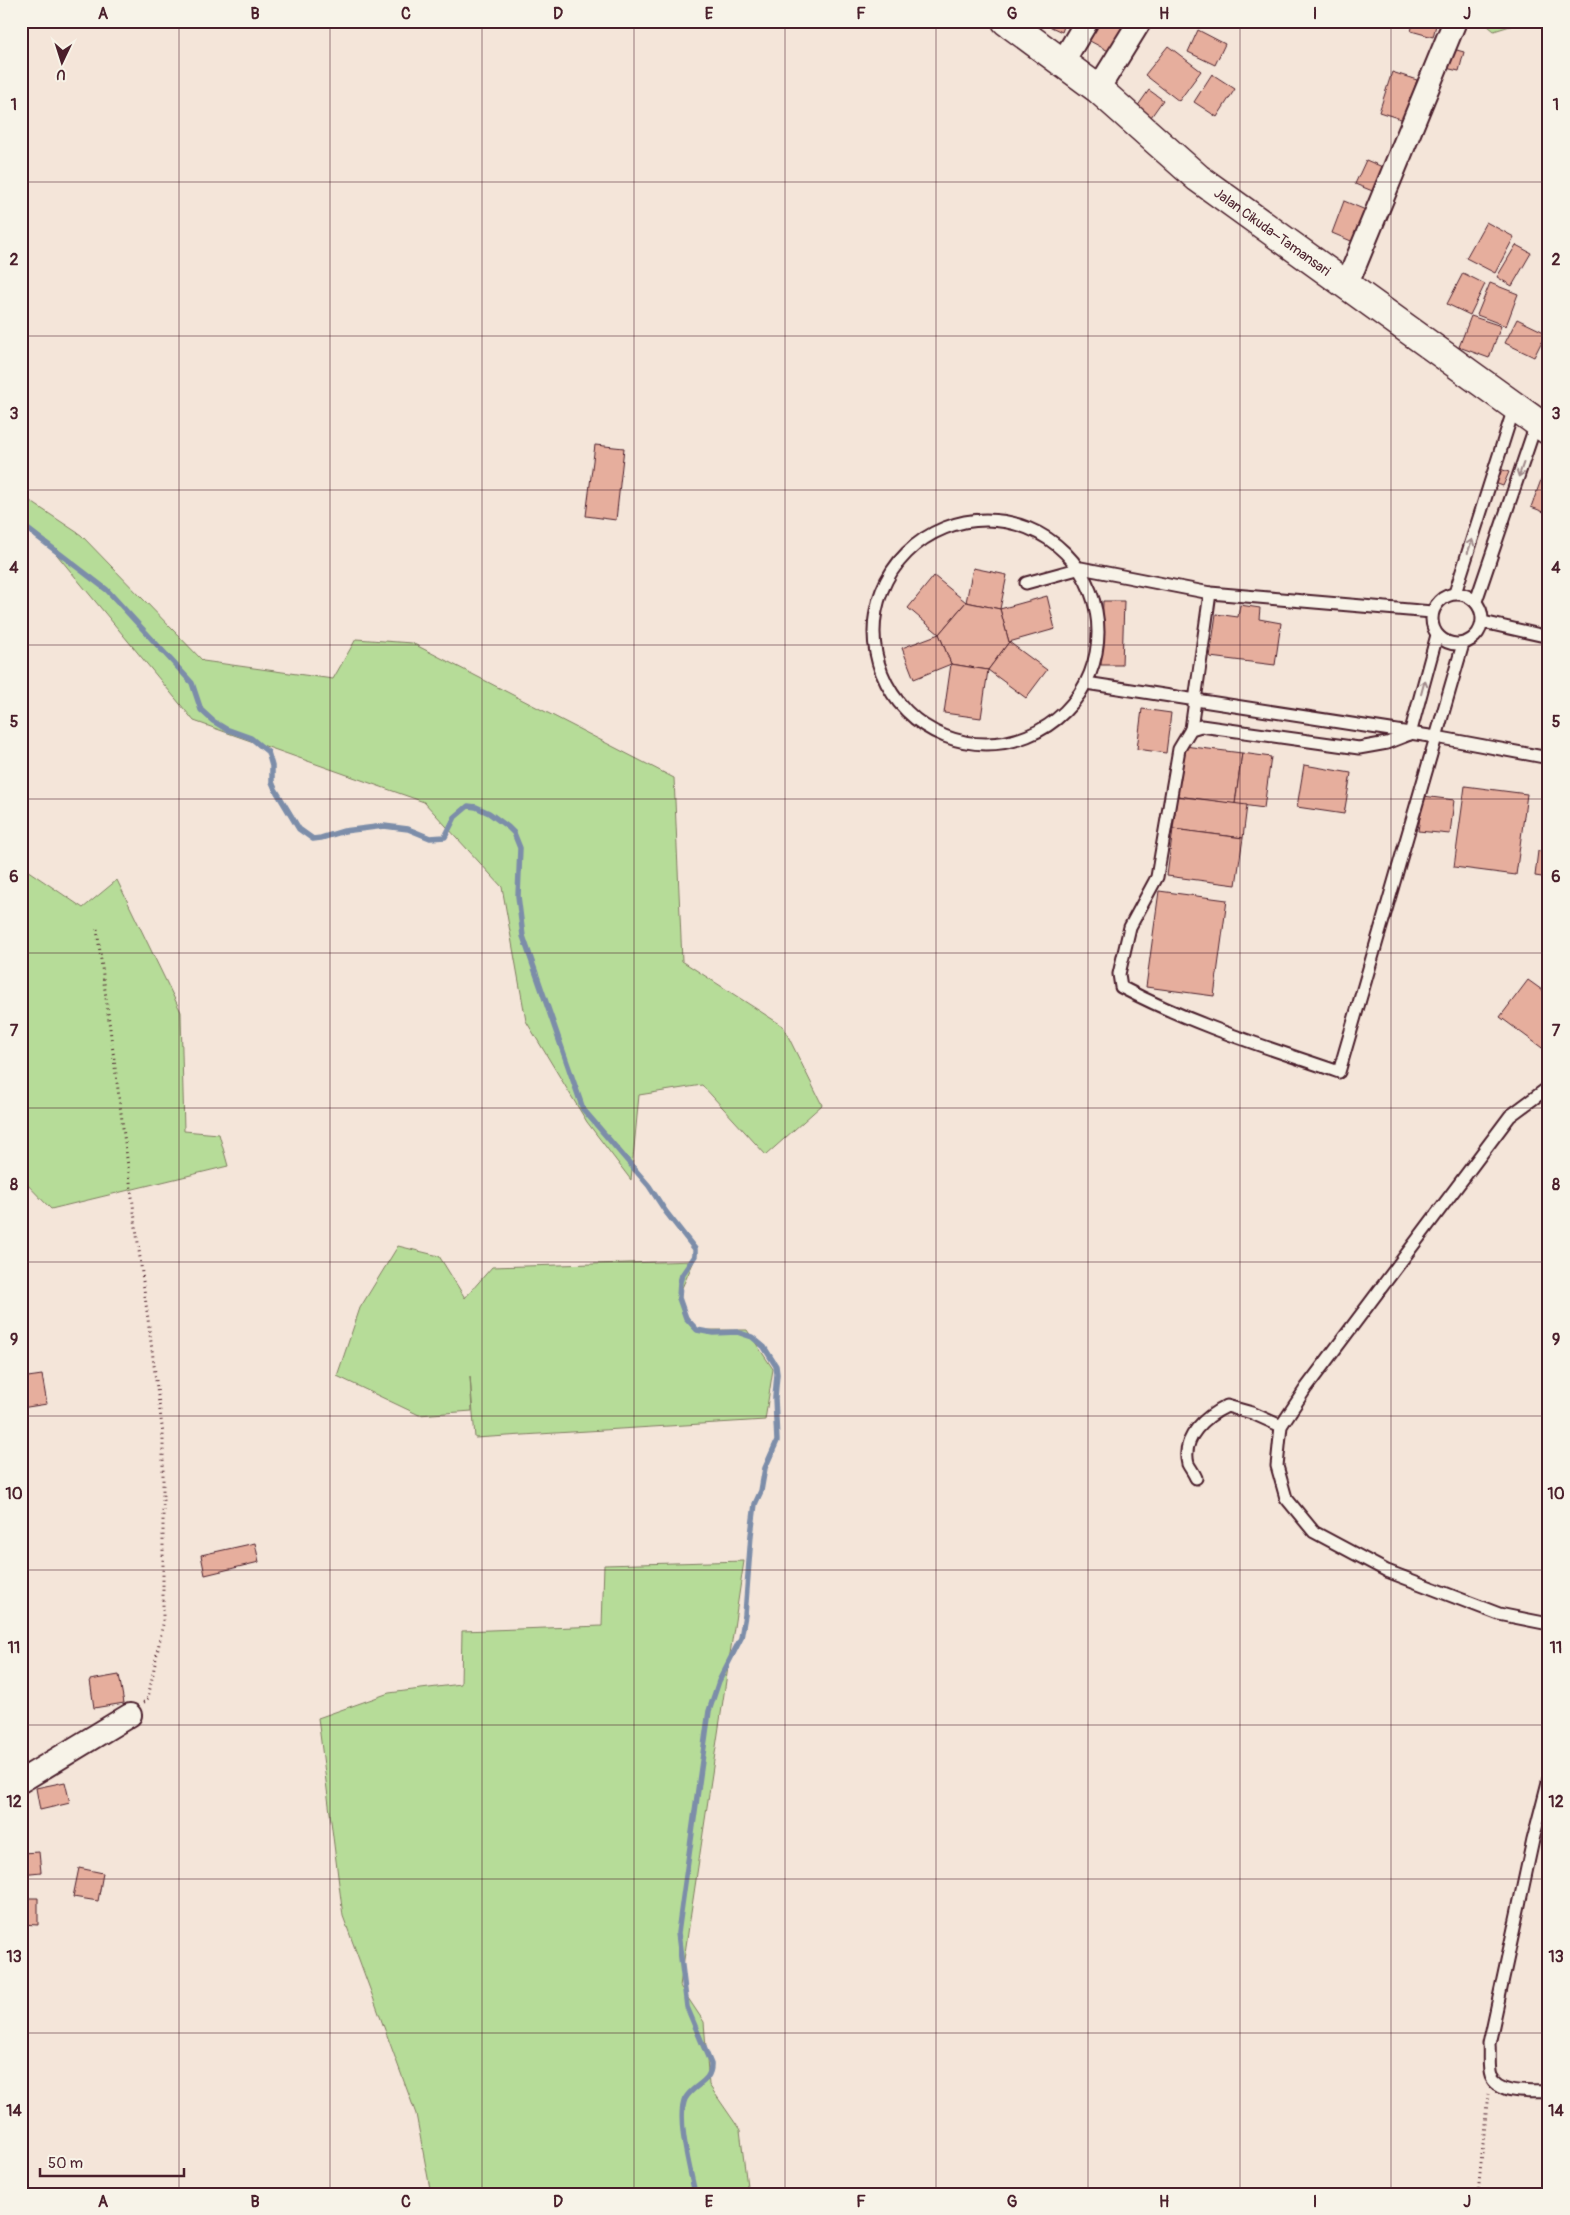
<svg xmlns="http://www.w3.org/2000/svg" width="1570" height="2215" viewBox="0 0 1570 2215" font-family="Pangolin,sans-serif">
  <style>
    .green { fill: #b6dc98; stroke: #807e62 }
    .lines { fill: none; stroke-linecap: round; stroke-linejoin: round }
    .stream { stroke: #7c8da9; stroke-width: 5.5 }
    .building { fill: #e6ae9d; stroke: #4a1f2b }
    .service-casing { stroke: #4a1f2b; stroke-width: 15 }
    .minor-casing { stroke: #4a1f2b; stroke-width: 26 }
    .tertiary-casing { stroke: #4a1f2b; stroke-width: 31 }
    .path { stroke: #4a1f2b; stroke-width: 3; stroke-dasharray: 1 4; stroke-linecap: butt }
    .service { stroke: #f7f3e8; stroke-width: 11 }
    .minor { stroke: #f7f3e8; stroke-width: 22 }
    .tertiary { stroke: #f7f3e8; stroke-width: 28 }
    .oneway { stroke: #a0898a }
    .grid { fill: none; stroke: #4a1f2b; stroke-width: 1; stroke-opacity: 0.55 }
    .labels { text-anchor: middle; stroke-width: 4; stroke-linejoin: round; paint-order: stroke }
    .street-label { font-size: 14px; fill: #4a1f2b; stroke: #f7f3e8 }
    .neatline { fill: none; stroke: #4a1f2b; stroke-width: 2 }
    .grid-label { font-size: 16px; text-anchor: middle; font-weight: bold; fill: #4a1f2b }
  </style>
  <rect width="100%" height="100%" fill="#f4e5d9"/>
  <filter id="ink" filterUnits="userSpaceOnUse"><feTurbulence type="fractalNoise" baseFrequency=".02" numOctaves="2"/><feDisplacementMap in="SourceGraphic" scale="10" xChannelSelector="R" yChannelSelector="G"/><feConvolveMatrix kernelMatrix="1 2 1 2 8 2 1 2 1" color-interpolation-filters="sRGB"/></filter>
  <g filter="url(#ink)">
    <g class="green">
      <path d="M1482,21H1526L1494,31Z"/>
      <path d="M21,495L81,535L203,661L333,679L356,639L412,643L674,778L682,961L783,1026L822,1105L766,1155L702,1085L639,1095L631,1180L587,1122L526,1021L502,887L424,802L194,721L48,544L21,525Z"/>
      <path d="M21,866L83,908L117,880L181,1012L184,1131L219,1134L228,1166L51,1209L21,1178Z"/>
      <path d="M398,1246L439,1256L465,1298L492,1267L694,1261L677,1299L696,1330H747L773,1369L765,1420L475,1438L470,1376L472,1411L419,1415L337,1376L360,1308Z"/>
      <path d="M744,1561L680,1986L704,2022L709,2085L740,2130L748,2194H431L416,2114L343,1916L318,1718L389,1693L461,1684L462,1631L602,1626L604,1565Z"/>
    </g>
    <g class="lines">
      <path class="stream" d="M21,524L107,590L192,683L201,710L213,721L226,729L251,738L268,752L272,766V782L275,789L299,829L313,839L321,838L344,831L384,826L408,829L430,838L445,837L455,817L468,806L476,807L489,813L508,827L514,833L520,848L518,896L523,936L583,1109L649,1186L666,1212L695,1249V1256L682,1275L680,1282L679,1298L686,1318L697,1330L713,1333L737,1332L752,1337L764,1347L776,1366L777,1374L775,1398L777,1441L765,1468L761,1491L755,1504L751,1535L745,1615L741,1638L719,1681L709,1711L678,1933L687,2007L711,2064C712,2083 693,2084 685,2099C676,2119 691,2172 695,2194"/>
    </g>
    <g class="building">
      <path d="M1051,21H1066L1062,32L1049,26Z"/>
      <path d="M1098,21H1116L1130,29L1116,55L1088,40Z"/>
      <path d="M1414,21H1437L1433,37L1411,31Z"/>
      <path d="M1198,30L1225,44L1215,65L1188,52Z"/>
      <path d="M1168,46L1201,71L1179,101L1145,75Z"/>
      <path d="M1446,47L1464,52L1459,71L1441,67Z"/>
      <path d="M1392,72L1417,80L1404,120L1379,112Z"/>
      <path d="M1212,74L1235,89L1217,117L1194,102Z"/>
      <path d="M1149,90L1163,100L1151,117L1137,107Z"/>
      <path d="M1366,160L1385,168L1375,192L1355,184Z"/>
      <path d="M1344,201L1368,211L1356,243L1332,233Z"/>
      <path d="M1486,222L1514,237L1495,273L1466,258Z"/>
      <path d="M1516,245L1531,253L1512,286L1497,277Z"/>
      <path d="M1463,273L1485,284L1470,315L1447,304Z"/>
      <path d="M1490,283L1518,294L1506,326L1477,315Z"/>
      <path d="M1471,316L1501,326L1489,358L1459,347Z"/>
      <path d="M1517,319L1546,333L1534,357L1505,343Z"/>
      <path d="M595,445L624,448L616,520L586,516Z"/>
      <path d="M1497,468L1509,472L1503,486L1492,482Z"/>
      <path d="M1541,480L1549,483V514L1531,507Z"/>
      <path d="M973,568L1007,575L1000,609L966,602Z"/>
      <path d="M934,576L966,602L939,634L908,608Z"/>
      <path d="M1047,596L1055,629L1009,642L1000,609Z"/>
      <path d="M1103,601H1124L1122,665H1101Z"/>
      <path d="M966,602L1000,609L1009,642L988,670L951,664L939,634Z"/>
      <path d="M1240,605L1260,608L1259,619L1281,623L1275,665L1210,657L1216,614L1238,617Z"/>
      <path d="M939,634L951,664L914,679L902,648Z"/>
      <path d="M1009,642L1047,670L1026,698L988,670Z"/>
      <path d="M951,664L988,670L981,718L944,713Z"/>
      <path d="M1142,709L1171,713L1166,753L1137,749Z"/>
      <path d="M1184,746L1242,753L1235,804L1177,796Z"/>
      <path d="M1242,753L1271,757L1264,808L1235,804Z"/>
      <path d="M1304,765L1351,773L1344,814L1297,807Z"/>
      <path d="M1465,786L1527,794L1516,875L1454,867Z"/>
      <path d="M1177,796L1247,805L1243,838L1173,829Z"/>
      <path d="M1423,796L1454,800L1450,834L1418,831Z"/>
      <path d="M1173,829L1243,838L1236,885L1167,876Z"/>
      <path d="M1538,851L1549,853V878L1535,876Z"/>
      <path d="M1159,891L1227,900L1214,996L1146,987Z"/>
      <path d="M1528,980L1549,995V1053L1500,1017Z"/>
      <path d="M42,1375L47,1404L21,1408V1378Z"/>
      <path d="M255,1543L259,1562L205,1575L201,1555Z"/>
      <path d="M119,1675L124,1703L94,1708L90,1680Z"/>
      <path d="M65,1782L70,1803L40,1810L36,1788Z"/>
      <path d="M39,1852L41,1872L21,1874V1853Z"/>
      <path d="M79,1868L103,1873L98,1901L73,1897Z"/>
      <path d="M21,1898H38V1925L21,1924Z"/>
    </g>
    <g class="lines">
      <defs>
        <g id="service">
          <circle cx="986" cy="632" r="112"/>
          <path d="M1026,583L1081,568L1210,593L1432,612"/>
          <path d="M1455,593L1514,408"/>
          <circle cx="1457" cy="619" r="25"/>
          <path d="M1476,601L1536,424"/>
          <path d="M1483,622L1549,637"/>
          <path d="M1086,683L1436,737L1549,758"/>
          <path d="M1191,729L1210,593"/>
          <path d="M1410,734L1387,743L1359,748L1201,726L1191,729L1179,749L1157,877L1130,927L1119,974L1121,987C1191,1024 1266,1047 1339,1072L1463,644"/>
          <path d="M1410,734L1437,635"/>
          <path d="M1549,1087L1510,1116L1306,1388L1281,1426L1277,1466L1286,1498L1314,1532L1387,1571L1499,1614L1549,1624"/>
          <path d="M1196,1478C1194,1473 1190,1468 1188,1464C1181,1437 1206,1416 1227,1406L1252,1413L1281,1426"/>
          <path d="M1549,1778L1533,1840L1489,2044C1490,2054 1488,2067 1491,2076C1499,2095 1532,2091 1549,2092"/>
        </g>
        <g id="minor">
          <path d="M1062,63L1087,21"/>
          <path d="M1098,89L1140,21"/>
          <path d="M1347,284L1455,21"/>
          <path d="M21,1781L130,1715"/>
        </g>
        <g id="tertiary">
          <path id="s1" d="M1006,21L1098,89L1198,178L1549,431"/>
        </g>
      </defs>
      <use href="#service" class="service-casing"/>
      <use href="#minor" class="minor-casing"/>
      <use href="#tertiary" class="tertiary-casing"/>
      <g class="path">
        <path d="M97,929L163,1434V1624L148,1698L143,1703"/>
        <path d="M1478,2194L1488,2094"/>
      </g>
      <use href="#service" class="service"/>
      <use href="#minor" class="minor"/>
      <use href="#tertiary" class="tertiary"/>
    </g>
    <defs><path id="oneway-shaft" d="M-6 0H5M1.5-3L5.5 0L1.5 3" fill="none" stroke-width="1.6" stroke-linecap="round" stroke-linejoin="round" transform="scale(1.25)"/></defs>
    <g class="oneway">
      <use href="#oneway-shaft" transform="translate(1521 470) rotate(109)"/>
      <use href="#oneway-shaft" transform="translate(1470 546) rotate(-72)"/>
      <use href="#oneway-shaft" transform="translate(1423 687) rotate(-75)"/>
    </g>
  </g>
  <path class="grid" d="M179,21V2194M330,21V2194M482,21V2194M634,21V2194M785,21V2194M936,21V2194M1088,21V2194M1240,21V2194M1391,21V2194M21,182H1549M21,336H1549M21,490H1549M21,645H1549M21,799H1549M21,953H1549M21,1108H1549M21,1262H1549M21,1416H1549M21,1570H1549M21,1725H1549M21,1879H1549M21,2033H1549"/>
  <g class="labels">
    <g class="street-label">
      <text dy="5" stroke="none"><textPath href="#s1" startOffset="340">Jalan Cikuda–Tamansari</textPath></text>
    </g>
  </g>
  <rect width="1570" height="2215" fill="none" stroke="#f7f3e8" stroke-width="55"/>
  <g transform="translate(62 62) rotate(184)" stroke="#f7f3e8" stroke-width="4" paint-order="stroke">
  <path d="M0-4L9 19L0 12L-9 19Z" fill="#4a1f2b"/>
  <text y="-8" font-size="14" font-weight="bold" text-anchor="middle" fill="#4a1f2b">U</text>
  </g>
  <path d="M40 2168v8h144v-8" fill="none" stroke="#4a1f2b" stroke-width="2.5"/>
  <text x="48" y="2168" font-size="15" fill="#4a1f2b" stroke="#f7f3e8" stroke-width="4" paint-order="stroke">50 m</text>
  <rect x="28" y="28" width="1514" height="2160" class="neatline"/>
  <g class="grid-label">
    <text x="103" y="19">A</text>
    <text x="255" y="19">B</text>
    <text x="406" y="19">C</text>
    <text x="558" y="19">D</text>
    <text x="709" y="19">E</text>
    <text x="861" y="19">F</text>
    <text x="1012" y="19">G</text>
    <text x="1164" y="19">H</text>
    <text x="1315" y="19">I</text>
    <text x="1467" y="19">J</text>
    <text x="14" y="110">1</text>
    <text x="1556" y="110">1</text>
    <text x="14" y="265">2</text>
    <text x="1556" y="265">2</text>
    <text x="14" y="419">3</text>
    <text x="1556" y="419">3</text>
    <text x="14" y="573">4</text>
    <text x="1556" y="573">4</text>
    <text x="14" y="727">5</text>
    <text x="1556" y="727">5</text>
    <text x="14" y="882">6</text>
    <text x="1556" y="882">6</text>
    <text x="14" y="1036">7</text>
    <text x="1556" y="1036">7</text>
    <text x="14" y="1190">8</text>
    <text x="1556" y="1190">8</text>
    <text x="14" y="1345">9</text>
    <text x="1556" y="1345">9</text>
    <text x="14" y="1499">10</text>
    <text x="1556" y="1499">10</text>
    <text x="14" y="1653">11</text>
    <text x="1556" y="1653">11</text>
    <text x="14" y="1807">12</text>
    <text x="1556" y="1807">12</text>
    <text x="14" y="1962">13</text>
    <text x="1556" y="1962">13</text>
    <text x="14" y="2116">14</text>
    <text x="1556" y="2116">14</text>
    <text x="103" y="2207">A</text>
    <text x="255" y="2207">B</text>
    <text x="406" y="2207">C</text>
    <text x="558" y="2207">D</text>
    <text x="709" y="2207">E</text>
    <text x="861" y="2207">F</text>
    <text x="1012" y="2207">G</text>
    <text x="1164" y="2207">H</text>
    <text x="1315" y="2207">I</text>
    <text x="1467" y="2207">J</text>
  </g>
</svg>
